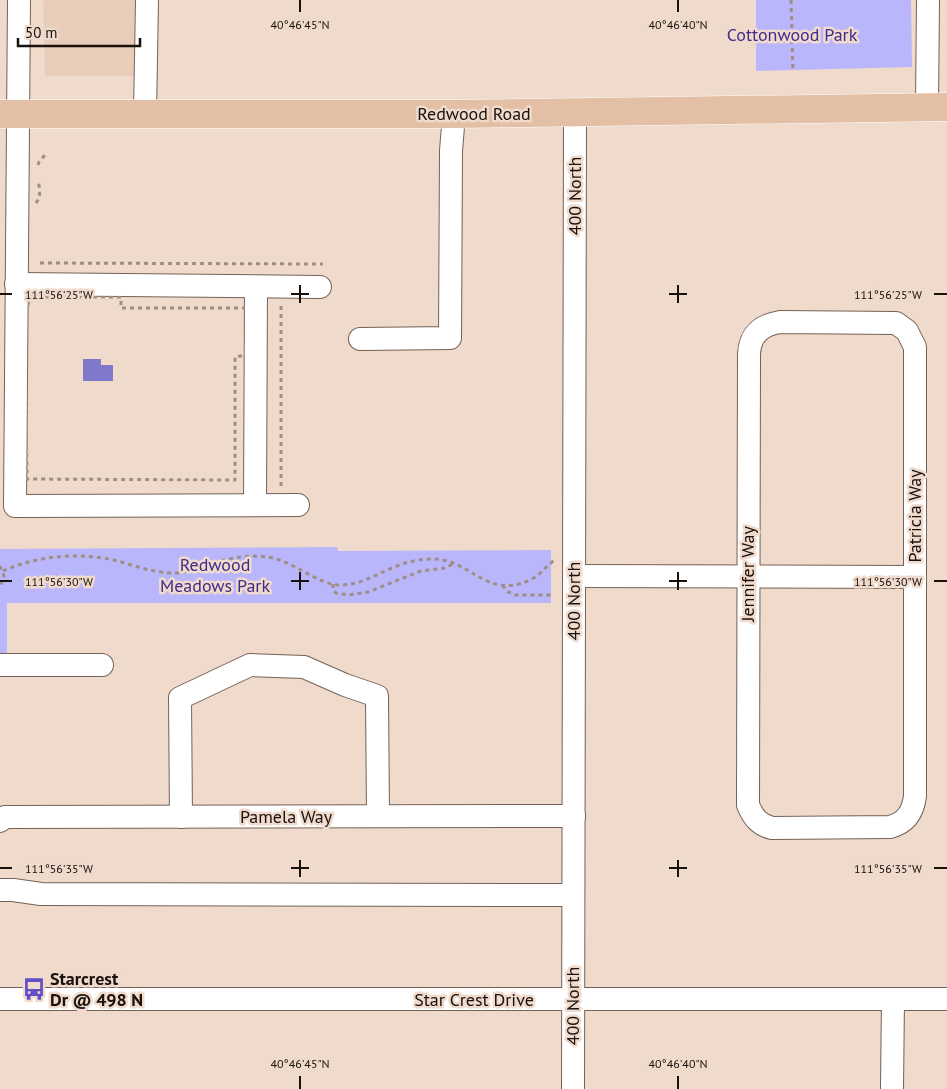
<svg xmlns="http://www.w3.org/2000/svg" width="947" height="1089" viewBox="0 0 947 1089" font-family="'PT Sans',sans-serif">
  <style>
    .built { fill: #e8cdba }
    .green { fill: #b9b6fc }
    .water { fill: #7f78cb }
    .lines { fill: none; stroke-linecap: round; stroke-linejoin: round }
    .minor-casing { stroke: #746256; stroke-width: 24 }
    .major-casing { stroke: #fff; stroke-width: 29 }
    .path { stroke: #9e8e84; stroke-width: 3; stroke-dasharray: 4 4; stroke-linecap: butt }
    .minor { stroke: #fff; stroke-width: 22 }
    .major { stroke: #e3bfa5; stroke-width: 28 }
    .ticks { fill: none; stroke: #18110c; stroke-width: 2 }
    .labels { text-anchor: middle; stroke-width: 5; stroke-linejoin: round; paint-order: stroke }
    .park-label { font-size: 18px; fill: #3f2b8c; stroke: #efdacc }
    .street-label { font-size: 18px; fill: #18110c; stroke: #efdacc }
    .poi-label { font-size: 18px; font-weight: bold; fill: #18110c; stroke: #efdacc; text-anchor: start }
    .ticks-label { font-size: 12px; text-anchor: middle; fill: #18110c; stroke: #efdacc; stroke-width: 5; stroke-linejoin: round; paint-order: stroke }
  </style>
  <rect width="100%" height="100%" fill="#efdacc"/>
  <path class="built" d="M43,0H136V76H45Z"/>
  <g class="green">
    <path d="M756,0H911L912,67L756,71Z"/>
    <path d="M337,547L338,551L551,550V603H7V655H0V549Z"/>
  </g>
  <path class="water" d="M83,359H101V365H113V381H83Z"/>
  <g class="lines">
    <defs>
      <g id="minor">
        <path d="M19,0L15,506L298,505"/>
        <path d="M927,107L928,0"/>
        <path d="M145,115L147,0"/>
        <path d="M16,284L320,287"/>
        <path d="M780,322L896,323L907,331L915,347V796C913,812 906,823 890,827L772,828C759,825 753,817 748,805L749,354C750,334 762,325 780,322Z"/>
        <path d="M360,339L450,338L451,151L454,114"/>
        <path d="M255,505L256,287"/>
        <path d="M574,576L915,577"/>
        <path d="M0,665H102"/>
        <path d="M181,817L180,698L250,665L304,667L345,685L377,696L378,816"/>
        <path d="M0,821L5,817L574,816"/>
        <path d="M0,890H13L41,894L573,895"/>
        <path d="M0,999H947"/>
        <path d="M573,1089L575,113"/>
        <path d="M892,1089L893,999"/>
      </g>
      <path id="major" d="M0,114H454L947,107"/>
    </defs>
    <use href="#minor" class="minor-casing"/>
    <use href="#major" class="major-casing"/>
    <g class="path">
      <path d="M791,0L793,72"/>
      <path d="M38,165L39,162L46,154"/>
      <path d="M36,203C41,197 40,188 38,181"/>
      <path d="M40,263L323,264"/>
      <path d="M37,297H121V308H247L246,355L235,357V480L27,479L25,312L29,302Z"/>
      <path d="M281,306V487"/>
      <path d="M0,566L4,576L0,587"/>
      <path d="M3,571C39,555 80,552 118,561C135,566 152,572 170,573C183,574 195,569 207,565C226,559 246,554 267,557C293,560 317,585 340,585C362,585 378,573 397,566C409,561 422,559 434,559C472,560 486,600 530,580C541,575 547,564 557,559"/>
      <path d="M333,584V590L336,593L349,595L368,592L421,571L446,568L454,563"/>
      <path d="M503,585L506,591L515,595H552"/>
    </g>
    <use href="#minor" class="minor"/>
    <use href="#major" class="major"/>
  </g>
  <path class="ticks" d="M300,0V12M678,0V12M300,285V303M678,285V303M0,294H12M291,294H309M669,294H687M934,294H947M300,572V590M678,572V590M0,581H12M291,581H309M669,581H687M934,581H947M300,860V877M678,860V877M0,868H12M291,868H309M669,868H687M934,868H947M300,1076V1089M678,1076V1089"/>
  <defs>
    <symbol id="bus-bare" viewBox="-9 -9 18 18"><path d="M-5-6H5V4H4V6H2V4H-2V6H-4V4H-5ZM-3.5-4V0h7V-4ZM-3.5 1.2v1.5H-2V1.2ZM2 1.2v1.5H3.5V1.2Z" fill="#624ec6" stroke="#efdacc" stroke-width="2.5" paint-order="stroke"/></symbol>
  </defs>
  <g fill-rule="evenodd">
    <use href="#bus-bare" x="18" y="973" width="32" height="32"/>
  </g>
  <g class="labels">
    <g class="park-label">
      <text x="792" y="41">Cottonwood Park</text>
      <text x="215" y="571">Redwood<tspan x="215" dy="21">Meadows Park</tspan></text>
    </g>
    <g class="street-label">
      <text x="474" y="120">Redwood Road</text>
      <text transform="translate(575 196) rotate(-90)" y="6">400 North</text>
      <text transform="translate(915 516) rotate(-90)" y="6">Patricia Way</text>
      <text transform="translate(748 574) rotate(-90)" y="6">Jennifer Way</text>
      <text transform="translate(574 601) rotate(-90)" y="6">400 North</text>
      <text x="286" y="823">Pamela Way</text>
      <text x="474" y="1006">Star Crest Drive</text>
      <text transform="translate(573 1006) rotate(-90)" y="6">400 North</text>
    </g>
    <g class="poi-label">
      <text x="50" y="985">Starcrest<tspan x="50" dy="21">Dr @ 498 N</tspan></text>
    </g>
  </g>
  <g class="ticks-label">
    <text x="300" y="29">40°46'45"N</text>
    <text x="678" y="29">40°46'40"N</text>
    <text x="888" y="299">111°56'25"W</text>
    <text x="59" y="299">111°56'25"W</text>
    <text x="888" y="586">111°56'30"W</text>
    <text x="59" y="586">111°56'30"W</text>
    <text x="888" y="873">111°56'35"W</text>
    <text x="59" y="873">111°56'35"W</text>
    <text x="300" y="1068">40°46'45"N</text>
    <text x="678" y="1068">40°46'40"N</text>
  </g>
  <path d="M18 38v8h122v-8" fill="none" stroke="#18110c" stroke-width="2.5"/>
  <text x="25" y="38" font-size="15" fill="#18110c" stroke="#efdacc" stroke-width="4" paint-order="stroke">50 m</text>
</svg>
